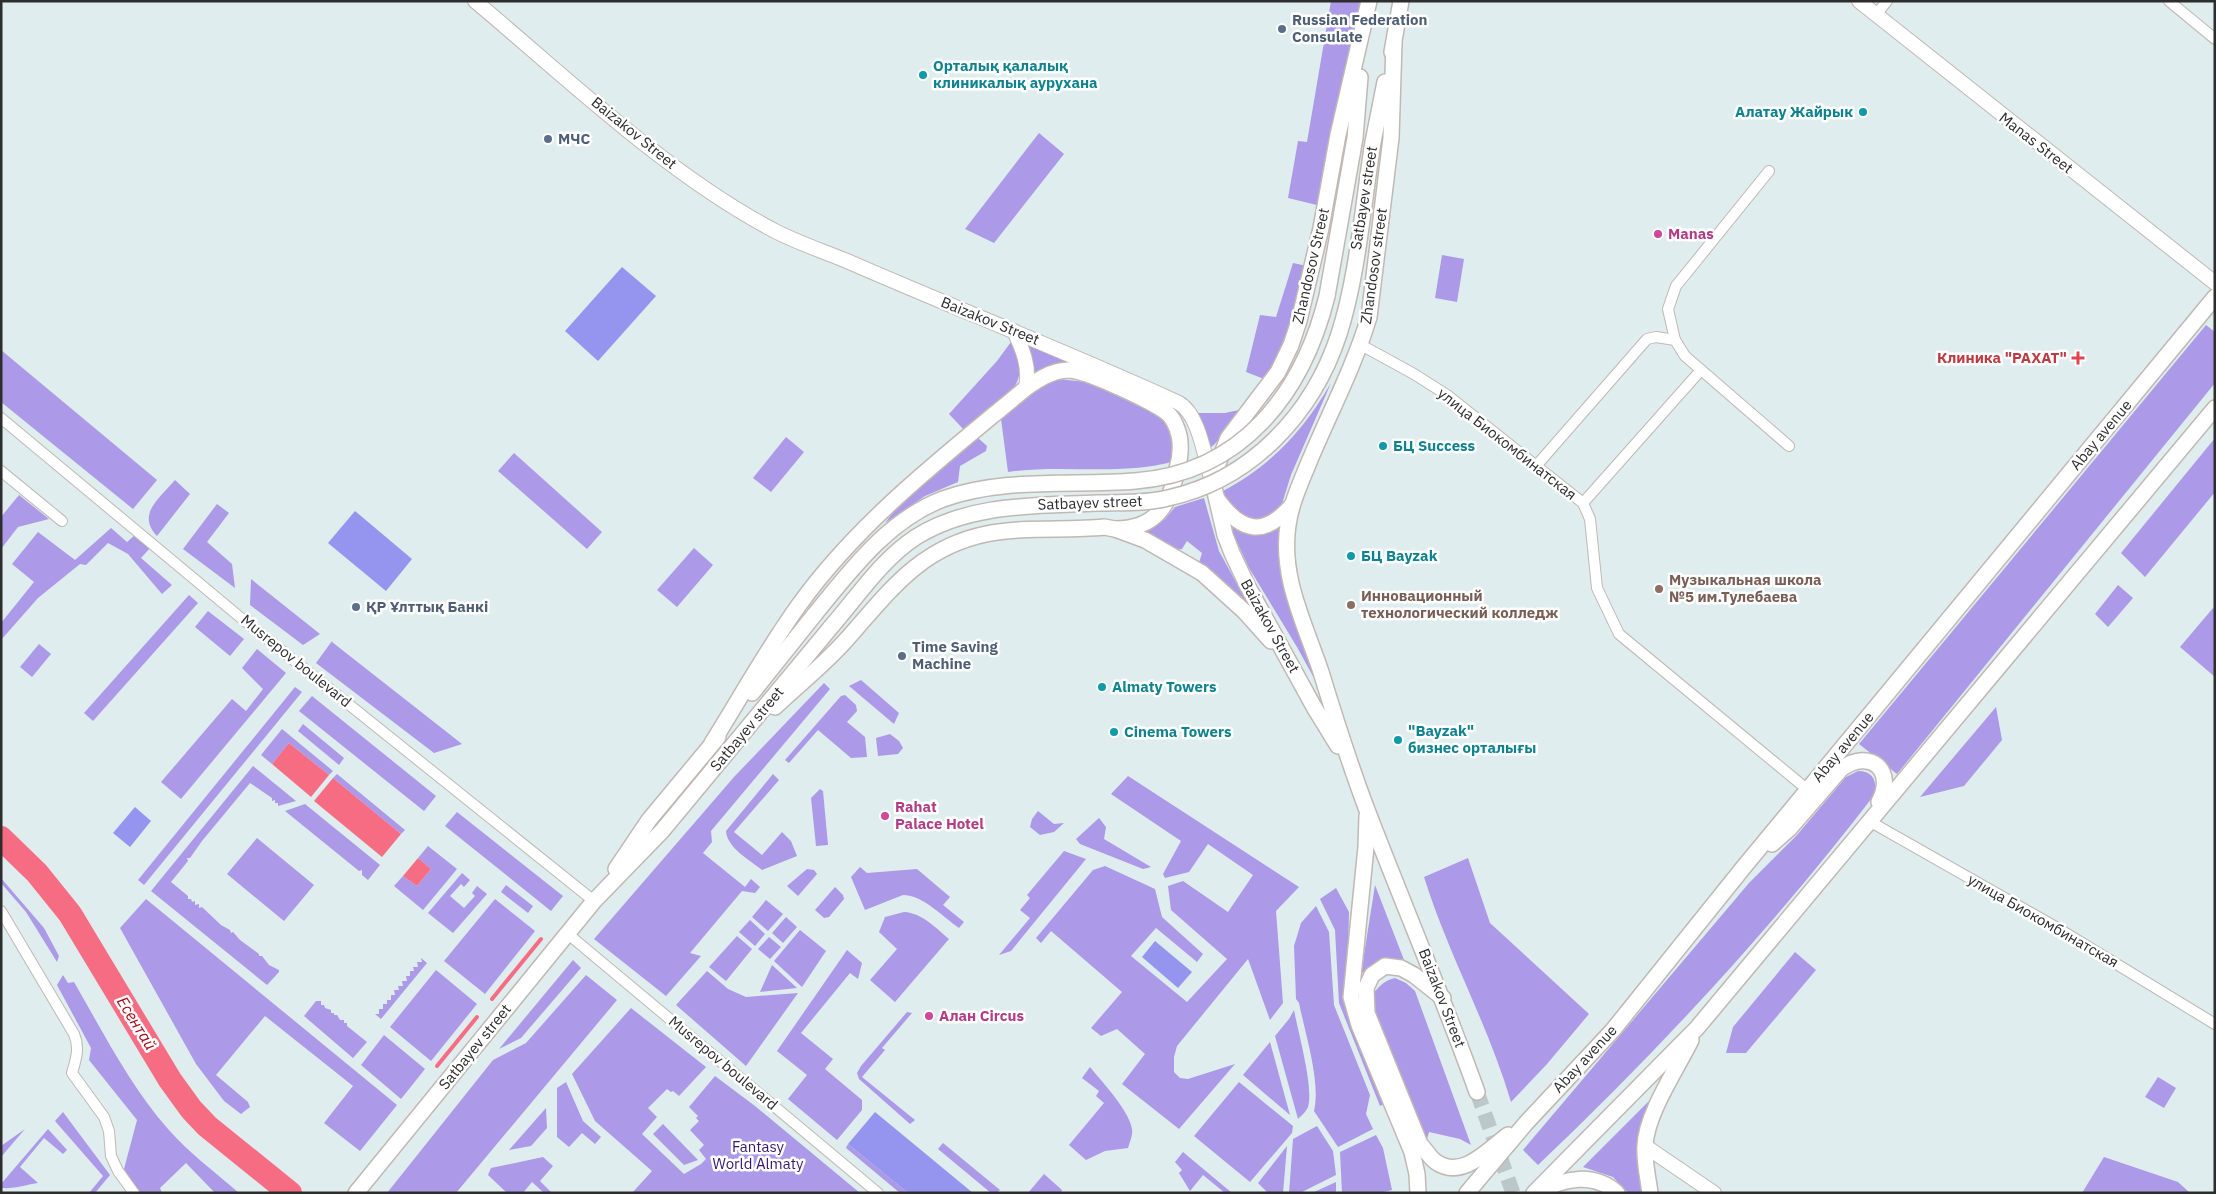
<svg xmlns="http://www.w3.org/2000/svg" width="2216" height="1194" viewBox="0 0 2216 1194" font-family="'IBM Plex Sans',sans-serif">
  <style>
    .green { fill: #ac99e8 }
    .pitch { fill: #9595f0 }
    .water { fill: #f66d83 }
    .lines { fill: none; stroke-linecap: round; stroke-linejoin: round }
    .stream { stroke: #f66d83; stroke-width: 4 }
    .river { stroke: #f66d83; stroke-width: 24 }
    .secondary-tunnel { stroke: #bbc7c8; stroke-width: 15; stroke-dasharray: 15 8; stroke-linecap: butt }
    .minor-casing { stroke: #c1b8b3; stroke-width: 12 }
    .tertiary-casing { stroke: #c1b8b3; stroke-width: 16 }
    .secondary-casing { stroke: #c1b8b3; stroke-width: 18 }
    .minor { stroke: #fff; stroke-width: 10 }
    .tertiary { stroke: #fff; stroke-width: 14 }
    .secondary { stroke: #fff; stroke-width: 15 }
    .secondary-bridge-casing { stroke: #c1b8b3; stroke-width: 18; stroke-linecap: butt }
    .secondary-bridge { stroke: #fff; stroke-width: 15 }
    .service-dot { fill: #5c6f8a; stroke: #fff; stroke-width: 2 }
    .culture-dot { fill: #0f9aa8; stroke: #fff; stroke-width: 2 }
    .hotel-dot { fill: #d1479c; stroke: #fff; stroke-width: 2 }
    .health-dot { fill: #e0444e; stroke: #fff; stroke-width: 2 }
    .education-dot { fill: #8d6e63; stroke: #fff; stroke-width: 2 }
    .labels { text-anchor: middle; stroke-width: 5; stroke-linejoin: round; paint-order: stroke }
    .service-label { font-size: 15px; font-weight: bold; fill: #4e5e75; stroke: #fff; text-anchor: start }
    .culture-label { font-size: 15px; font-weight: bold; fill: #0d838f; stroke: #fff; text-anchor: start }
    .street-label { font-size: 15px; fill: #2d2d2d; stroke: #fff }
    .hotel-label { font-size: 15px; font-weight: bold; fill: #b23c85; stroke: #fff; text-anchor: start }
    .health-label { font-size: 15px; font-weight: bold; fill: #be3a42; stroke: #fff; text-anchor: end }
    .education-label { font-size: 15px; font-weight: bold; fill: #785e54; stroke: #fff; text-anchor: start }
    .park-label { font-size: 15px; fill: #381771; stroke: #fff }
    .water-label { font-size: 16px; font-style: italic; fill: #a90513; stroke: #fff }
  </style>
  <rect width="100%" height="100%" fill="#dfedef"/>
  <g class="green">
    <path d="M1331,1H1361L1321,206L1288,198L1298,141L1307,142Z"/>
    <path d="M1039,133L1064,154L994,243L965,229Z"/>
    <path d="M1442,255L1464,259L1457,302L1435,298Z"/>
    <path d="M1293,263L1307,266L1300,297L1270,375L1264,379L1246,372L1260,315L1276,317Z"/>
    <path d="M2206,325L2215,332V383L1897,774L1859,744Z"/>
    <path d="M1024,340L1172,404L1177,411L1174,412L1067,363L1035,374Z"/>
    <path d="M1011,342C1014,348 1018,354 1019,360C1026,393 988,414 966,432L949,414L997,361Z"/>
    <path d="M1,350L157,480L133,509L1,402Z"/>
    <path d="M1057,379L1087,382L1158,415C1171,427 1174,445 1172,462C1118,476 1062,464 1008,472L1001,419L1036,389Z"/>
    <path d="M1331,383L1291,475L1281,507L1261,523L1241,517L1221,492C1270,467 1304,430 1331,383Z"/>
    <path d="M1239,410C1231,419 1219,443 1211,447L1198,413H1225Z"/>
    <path d="M786,437L804,452L771,492L753,478Z"/>
    <path d="M978,438L987,446L986,451L960,466L958,482L925,496L885,523L896,509L930,476Z"/>
    <path d="M2215,438V492L2145,577L2121,553Z"/>
    <path d="M514,453L602,532L587,549L498,471Z"/>
    <path d="M175,480L190,494L157,536C136,514 160,498 175,480Z"/>
    <path d="M19,495L49,519L18,527L1,549V517Z"/>
    <path d="M1204,498L1219,551L1254,615L1199,563L1202,553L1187,541L1182,549L1177,550L1142,533L1165,519L1175,507Z"/>
    <path d="M217,504L229,513L207,542L232,564L235,588L183,549Z"/>
    <path d="M1281,526L1320,689L1297,647L1249,568L1230,527C1249,534 1263,538 1281,526Z"/>
    <path d="M111,528L127,542L135,535L150,548L141,558L172,585L162,594L128,554L108,543L86,565L80,564L38,598L1,640V623L34,582L12,564L38,532L75,560Z"/>
    <path d="M694,548L713,565L677,607L657,590Z"/>
    <path d="M251,579L320,634L303,645L250,605Z"/>
    <path d="M2118,585L2133,598L2108,627L2095,614Z"/>
    <path d="M189,595L198,603L93,721L84,713Z"/>
    <path d="M2213,608L2215,610V677L2180,647Z"/>
    <path d="M208,611L244,639L230,656L195,627Z"/>
    <path d="M332,641V642L462,744L434,753L316,663Z"/>
    <path d="M39,644L51,654L32,677L20,667Z"/>
    <path d="M257,649L286,673L181,799L161,782L232,699L246,711L263,689L242,668Z"/>
    <path d="M861,680L899,713L894,724L849,686Z"/>
    <path d="M824,683L830,689L711,831L712,842L703,853L745,887L751,879L760,887L755,893L742,891L690,953L701,956L666,996L594,939L734,777Z"/>
    <path d="M295,687L302,692L144,885L138,880Z"/>
    <path d="M845,695L856,705L857,711L847,722L865,737L867,757L851,758L818,730L789,763L785,760L841,696Z"/>
    <path d="M312,696L436,796L424,811L299,711Z"/>
    <path d="M1996,707L2002,740L1964,786L1920,797Z"/>
    <path d="M303,724L344,758L339,765L298,731Z"/>
    <path d="M282,729L333,771L329,775L289,743L272,764L261,755Z"/>
    <path d="M890,734L899,741L903,748L898,754L878,756L876,738Z"/>
    <path d="M253,766L296,801L278,806V803H275V800L272,801V798L250,783L202,841L190,858H187L188,861L171,882L188,896V899H191L192,902L195,901V905L199,904V908L202,907L221,925L230,930L231,933L233,932L240,940L259,954V956H262L269,965L279,970V972L267,985L151,891Z"/>
    <path d="M1858,771C1873,771 1877,781 1875,794C1773,927 1660,1049 1538,1165L1523,1150L1749,883L1797,835L1846,777Z"/>
    <path d="M337,774L405,830L401,834L333,778Z"/>
    <path d="M773,774L779,780L734,832L762,855L782,832L791,841L797,856L762,870C750,860 727,848 726,831Z"/>
    <path d="M1128,776L1299,887L1276,911L1283,1003L1270,1020L1248,959L1177,1046L1174,1057V1072L1180,1078L1188,1079L1235,1064L1179,1129L1122,1084L1145,1054L1117,1029L1101,1036L1091,1028L1122,992L1051,931L1041,943L1036,938L1093,870L1105,866L1155,889L1162,917L1203,954L1197,962L1156,928L1131,956L1187,1002L1227,959L1171,910L1168,886L1183,881L1228,912L1253,875L1208,844L1189,872L1165,878L1163,874L1181,841L1111,794Z"/>
    <path d="M820,789L823,791L828,845L816,846L811,798Z"/>
    <path d="M305,804L380,865L368,880L362,875V870L359,871L285,811Z"/>
    <path d="M1038,811L1054,824L1064,823L1054,832L1040,835L1030,827L1032,819Z"/>
    <path d="M457,812L563,896L551,911L445,826Z"/>
    <path d="M1099,818L1106,827L1104,839L1151,867L1143,869L1080,844L1076,839Z"/>
    <path d="M257,838L314,885L284,921L227,874Z"/>
    <path d="M428,846L457,869L423,910L394,886L403,876L417,886L431,869L418,858Z"/>
    <path d="M1064,851L1086,859L1011,951L999,955L1030,918L1020,910L1030,898L1027,895Z"/>
    <path d="M1468,858L1490,923L1589,1014L1547,1064L1511,1102C1488,1024 1448,954 1424,877Z"/>
    <path d="M860,867L867,873L917,869L950,897L943,905L964,922L959,928C943,917 923,895 903,895L865,910L851,877Z"/>
    <path d="M807,869L814,870L817,874L798,896L787,886Z"/>
    <path d="M462,873L470,880L464,887L461,884L450,896L464,908L475,896L472,893L477,886L487,894L453,933L428,913Z"/>
    <path d="M1,878L44,928L59,956L57,962L26,912L1,883Z"/>
    <path d="M506,885L533,906L528,913L501,892Z"/>
    <path d="M1375,885L1404,960C1386,956 1374,962 1361,974Z"/>
    <path d="M835,887L843,895L844,899L829,917L824,918L815,910Z"/>
    <path d="M1336,888L1349,912L1347,1000L1384,1104L1380,1106L1339,1003L1335,930L1320,899Z"/>
    <path d="M146,899L397,1105L360,1151L324,1123L353,1086L265,1016L216,1075L248,1102L250,1107L241,1114L224,1101L196,1064L120,928Z"/>
    <path d="M495,899L535,931L485,994L444,961Z"/>
    <path d="M766,900L783,914L768,931L752,917Z"/>
    <path d="M1316,906L1329,932L1334,1005L1370,1095L1366,1114L1373,1129L1338,1147L1314,1111C1321,1082 1305,1033 1299,1003L1296,999L1294,946L1301,923Z"/>
    <path d="M904,912C922,913 936,928 949,939L895,1002L870,980L897,949L879,932L885,917Z"/>
    <path d="M786,917L797,927L783,943L772,933Z"/>
    <path d="M750,920L765,934L755,946L739,932Z"/>
    <path d="M800,930L826,951L802,987L774,961Z"/>
    <path d="M737,936L752,949L726,981L709,967Z"/>
    <path d="M769,937L781,947L770,959L758,949Z"/>
    <path d="M847,950L862,963L858,979L850,973L801,1033L833,1059L825,1069L862,1100V1110L837,1140L788,1099L807,1075L777,1051Z"/>
    <path d="M1795,952L1816,970L1746,1053H1726L1733,1027Z"/>
    <path d="M421,958L427,963L381,1019L375,1014H379V1009H383V1004H387V1000H391V995H395L394,990H399L398,986H403L402,981H407L406,976H410V971H414L413,967H418L417,962H422Z"/>
    <path d="M573,960L581,968L521,1038L499,1049Z"/>
    <path d="M772,965L797,988L760,992Z"/>
    <path d="M436,970L477,1004L431,1061L390,1027Z"/>
    <path d="M707,971L728,989L746,997L798,993L746,1066L676,1005Z"/>
    <path d="M63,975L68,983L74,982C103,1032 130,1086 168,1129C189,1153 215,1172 239,1193H215L186,1163L160,1188L162,1193H140L124,1169L137,1120L89,1060L91,1048L57,985Z"/>
    <path d="M586,975L617,1000L456,1193H387L493,1060L526,1043Z"/>
    <path d="M1395,978L1406,983L1415,991L1471,1145L1460,1139L1429,1132L1426,1142L1375,1016L1371,997C1378,987 1383,981 1395,978Z"/>
    <path d="M316,1001H321V1005H324L325,1008L331,1010V1013H334V1015H337L340,1020H344V1023H347V1026L367,1042L353,1058L304,1016Z"/>
    <path d="M631,1008L706,1067L679,1096L673,1091L671,1092L667,1089L648,1108L657,1117L642,1134L684,1174L701,1164L706,1159L699,1150L704,1145L690,1130L699,1121L696,1118L698,1116L689,1107L715,1076L755,1106L860,1193H632L652,1171L595,1121L572,1074Z"/>
    <path d="M1294,1010C1298,1032 1314,1088 1308,1107C1306,1112 1301,1116 1298,1119L1275,1036L1289,1019Z"/>
    <path d="M907,1012L912,1013L882,1048L885,1050L862,1077L915,1120L910,1124L859,1079L857,1073L861,1066Z"/>
    <path d="M384,1035L425,1069L401,1099L361,1065Z"/>
    <path d="M1270,1042L1290,1115L1243,1075Z"/>
    <path d="M1090,1067C1102,1082 1129,1110 1132,1129C1133,1135 1130,1141 1128,1148L1105,1151L1086,1160L1069,1145L1104,1103L1096,1096L1099,1091L1082,1078Z"/>
    <path d="M2158,1077L2176,1088L2164,1108L2145,1097Z"/>
    <path d="M566,1082L583,1121L601,1137L595,1144L582,1133L569,1147L557,1137V1088Z"/>
    <path d="M1239,1082L1293,1126L1292,1133L1250,1182L1194,1136Z"/>
    <path d="M1649,1101C1641,1130 1639,1163 1642,1193H1628L1613,1177L1583,1167Z"/>
    <path d="M546,1108L547,1128L531,1146L509,1150Z"/>
    <path d="M63,1112L110,1175L95,1193H89L103,1176L55,1121Z"/>
    <path d="M663,1124L698,1160L684,1165L653,1134Z"/>
    <path d="M1317,1126L1333,1151L1336,1175L1300,1193H1289L1293,1139Z"/>
    <path d="M25,1129L1,1157V1146Z"/>
    <path d="M48,1129L67,1150L63,1154L44,1138L20,1167L38,1183C24,1185 16,1189 1,1188V1184Z"/>
    <path d="M1376,1135L1383,1148L1392,1190L1379,1193H1342L1340,1152Z"/>
    <path d="M943,1143L1000,1190L997,1193H991L938,1149Z"/>
    <path d="M848,1144L908,1193H900L846,1148Z"/>
    <path d="M1287,1146L1283,1193H1268L1258,1183Z"/>
    <path d="M1183,1152L1232,1193H1225L1203,1175L1190,1191L1179,1173L1182,1170L1175,1162Z"/>
    <path d="M543,1157L553,1166L540,1181L552,1193H544L532,1182L523,1193H507L488,1175L491,1168Z"/>
    <path d="M2104,1157L2178,1182L2190,1193H2082Z"/>
    <path d="M1044,1174L1062,1190L1061,1193H1028Z"/>
    <path d="M1336,1182V1193H1312Z"/>
  </g>
  <g class="pitch">
    <path d="M622,267L656,296L598,361L565,331Z"/>
    <path d="M355,511L412,559L386,591L328,543Z"/>
    <path d="M135,807L151,821L130,847L113,833Z"/>
    <path d="M1155,941L1192,972L1178,988L1142,957Z"/>
    <path d="M875,1112L973,1193H908L848,1144Z"/>
  </g>
  <g class="water">
    <path d="M289,743L329,775L311,797L272,764Z"/>
    <path d="M333,778L401,834L382,857L314,801Z"/>
    <path d="M418,858L431,869L417,886L403,876Z"/>
  </g>
  <g class="lines">
    <g class="stream">
      <path d="M492,999L541,939"/>
      <path d="M437,1066L477,1017"/>
    </g>
    <path class="river" d="M1,838L37,873L70,914L170,1080L191,1109L207,1126L290,1193"/>
    <path class="secondary-tunnel" d="M1477,1092L1513,1193"/>
    <defs>
      <g id="minor">
        <path d="M2169,1L2215,39"/>
        <path d="M1876,15L1887,1"/>
        <path d="M1769,171L1676,286L1668,309L1675,340L1685,356L1789,446"/>
        <path d="M1361,345L1414,374L1447,395L1583,503L1590,519L1597,588L1619,634L1808,790"/>
        <path d="M1,418L241,618L594,901"/>
        <path d="M1536,466L1647,339L1656,337L1675,340"/>
        <path d="M1,471L62,521"/>
        <path d="M1583,503L1701,370"/>
        <path d="M1869,821L2054,926L2215,1024"/>
        <path d="M1,911L74,1034C80,1048 76,1059 72,1073L104,1117L109,1131L111,1156L118,1171L134,1193"/>
        <path d="M568,934L878,1193"/>
      </g>
      <g id="tertiary">
        <path d="M475,1C568,79 668,175 775,231C798,243 823,251 847,261C957,309 1070,353 1179,403C1198,414 1204,453 1210,474"/>
        <path d="M1859,1L2215,283"/>
        <path d="M1014,331C1023,350 1030,367 1026,388"/>
        <path d="M1645,1146L1714,1193"/>
      </g>
      <g id="secondary">
        <path d="M1394,43L1391,138L1369,317C1354,367 1329,414 1309,462C1301,482 1291,503 1288,525C1280,577 1305,624 1321,672C1335,718 1350,765 1367,810C1403,904 1443,997 1477,1092"/>
        <path d="M1392,52L1401,1"/>
        <path d="M1373,142L1385,82"/>
        <path d="M1327,296L1355,138L1360,77"/>
        <path d="M1217,499C1241,532 1264,538 1292,505"/>
        <path d="M752,693L815,614"/>
        <path d="M775,707C798,685 825,664 847,639C889,592 919,548 986,534C1025,526 1065,531 1104,527L1115,529L1145,540L1202,573L1244,611L1271,641"/>
        <path d="M712,743C741,697 767,649 799,605C860,520 947,454 1026,388C1039,379 1051,371 1068,370C1086,370 1146,399 1163,410C1168,413 1173,419 1175,424C1182,438 1181,455 1177,469C1170,506 1155,529 1115,529"/>
        <path d="M1338,746L1314,707L1247,585L1232,553L1225,535L1212,479L1228,438L1278,372L1291,345L1299,321L1321,228L1338,135L1369,1"/>
        <path d="M1367,816L1366,847L1351,997L1359,1025L1412,1152L1417,1174L1418,1193"/>
        <path d="M1772,844L1789,829L1841,769C1870,748 1896,770 1879,802"/>
        <path d="M616,869L649,820L718,737"/>
        <path d="M1443,998L1414,975L1401,968L1385,966L1372,975L1366,988L1367,1013L1420,1144C1425,1149 1430,1158 1436,1162C1462,1180 1488,1150 1508,1135"/>
        <path d="M1540,1192C1564,1178 1594,1172 1617,1193"/>
        <path d="M356,1193L594,901L662,831L831,627"/>
        <path d="M1467,1193L1526,1123L1613,1030L1743,868L2215,297"/>
        <path d="M1534,1193L1697,1028L2215,408"/>
        <path d="M1650,1193C1648,1178 1644,1161 1645,1146C1646,1114 1677,1069 1691,1040"/>
      </g>
    </defs>
    <use href="#minor" class="minor-casing"/>
    <use href="#tertiary" class="tertiary-casing"/>
    <use href="#secondary" class="secondary-casing"/>
    <use href="#minor" class="minor"/>
    <use href="#tertiary" class="tertiary"/>
    <use href="#secondary" class="secondary"/>
    <defs>
      <g id="secondary-bridge">
        <path d="M815,614C851,570 888,520 943,499C1004,477 1071,486 1135,481C1242,473 1303,393 1327,296"/>
        <path d="M831,627C857,597 882,559 916,537C970,503 1036,506 1097,503C1120,502 1145,504 1168,498C1251,480 1313,414 1339,334C1358,275 1363,203 1373,142"/>
      </g>
    </defs>
    <use href="#secondary-bridge" class="secondary-bridge-casing"/>
    <use href="#secondary-bridge" class="secondary-bridge"/>
  </g>
  <g class="service-dot">
    <circle cx="1282" cy="29" r="5"/>
    <circle cx="548" cy="139" r="5"/>
    <circle cx="356" cy="607" r="5"/>
    <circle cx="902" cy="656" r="5"/>
  </g>
  <g class="culture-dot">
    <circle cx="923" cy="75" r="5"/>
    <circle cx="1863" cy="112" r="5"/>
    <circle cx="1383" cy="446" r="5"/>
    <circle cx="1351" cy="556" r="5"/>
    <circle cx="1102" cy="687" r="5"/>
    <circle cx="1114" cy="732" r="5"/>
    <circle cx="1398" cy="740" r="5"/>
  </g>
  <g class="hotel-dot">
    <circle cx="1658" cy="234" r="5"/>
    <circle cx="885" cy="816" r="5"/>
    <circle cx="929" cy="1016" r="5"/>
  </g>
  <path class="health-dot" d="M2075.5 350.5h5v5h5v5h-5v5h-5v-5h-5v-5h5z"/>
  <g class="education-dot">
    <circle cx="1659" cy="589" r="5"/>
    <circle cx="1351" cy="605" r="5"/>
  </g>
  <g class="labels">
    <g class="service-label">
      <text x="1292" y="25">Russian Federation<tspan x="1292" dy="17">Consulate</tspan></text>
      <text x="558" y="144">МЧС</text>
      <text x="366" y="612">ҚР Ұлттық Банкі</text>
      <text x="912" y="652">Time Saving<tspan x="912" dy="17">Machine</tspan></text>
    </g>
    <g class="culture-label">
      <text x="933" y="71">Орталық қалалық<tspan x="933" dy="17">клиникалық аурухана</tspan></text>
      <text x="1853" y="117" text-anchor="end">Алатау Жайрык</text>
      <text x="1393" y="451">БЦ Success</text>
      <text x="1361" y="561">БЦ Bayzak</text>
      <text x="1112" y="692">Almaty Towers</text>
      <text x="1408" y="736">"Bayzak"<tspan x="1408" dy="17">бизнес орталығы</tspan></text>
      <text x="1124" y="737">Cinema Towers</text>
    </g>
    <g class="street-label">
      <text transform="translate(634 133) rotate(39)" y="5">Baizakov Street</text>
      <text transform="translate(2036 143) rotate(38)" y="5">Manas Street</text>
      <text transform="translate(1364 198) rotate(-81)" y="5">Satbayev street</text>
      <text transform="translate(1311 266) rotate(-77)" y="5">Zhandosov Street</text>
      <text transform="translate(1374 266) rotate(-82)" y="5">Zhandosov street</text>
      <text transform="translate(990 321) rotate(22)" y="5">Baizakov Street</text>
      <text transform="translate(2101 435) rotate(-50)" y="5">Abay avenue</text>
      <text transform="translate(1507 444) rotate(38)" y="5">улица Биокомбинатская</text>
      <text transform="translate(1090 503) rotate(-2)" y="5">Satbayev street</text>
      <text transform="translate(1270 626) rotate(61)" y="5">Baizakov Street</text>
      <text transform="translate(296 661) rotate(39)" y="5">Musrepov boulevard</text>
      <text transform="translate(747 729) rotate(-50)" y="5">Satbayev street</text>
      <text transform="translate(1843 747) rotate(-50)" y="5">Abay avenue</text>
      <text transform="translate(2043 921) rotate(30)" y="5">улица Биокомбинатская</text>
      <text transform="translate(1442 998) rotate(69)" y="5">Baizakov Street</text>
      <text transform="translate(475 1047) rotate(-51)" y="5">Satbayev street</text>
      <text transform="translate(1585 1059) rotate(-47)" y="5">Abay avenue</text>
      <text transform="translate(723 1063) rotate(40)" y="5">Musrepov boulevard</text>
    </g>
    <g class="hotel-label">
      <text x="1668" y="239">Manas</text>
      <text x="895" y="812">Rahat<tspan x="895" dy="17">Palace Hotel</tspan></text>
      <text x="939" y="1021">Алан Circus</text>
    </g>
    <g class="health-label">
      <text x="2067" y="363">Клиника "РАХАТ"</text>
    </g>
    <g class="education-label">
      <text x="1669" y="585">Музыкальная школа<tspan x="1669" dy="17">№5 им.Тулебаева</tspan></text>
      <text x="1361" y="601">Инновационный<tspan x="1361" dy="17">технологический колледж</tspan></text>
    </g>
    <g class="park-label">
      <text x="758" y="1152">Fantasy<tspan x="758" dy="17">World Almaty</tspan></text>
    </g>
    <g class="water-label">
      <text transform="translate(137 1023) rotate(58)" y="6">Есентай</text>
    </g>
  </g>
  <rect width="2216" height="1194" fill="none" stroke="#2d2d2d" stroke-width="5"/>
</svg>
